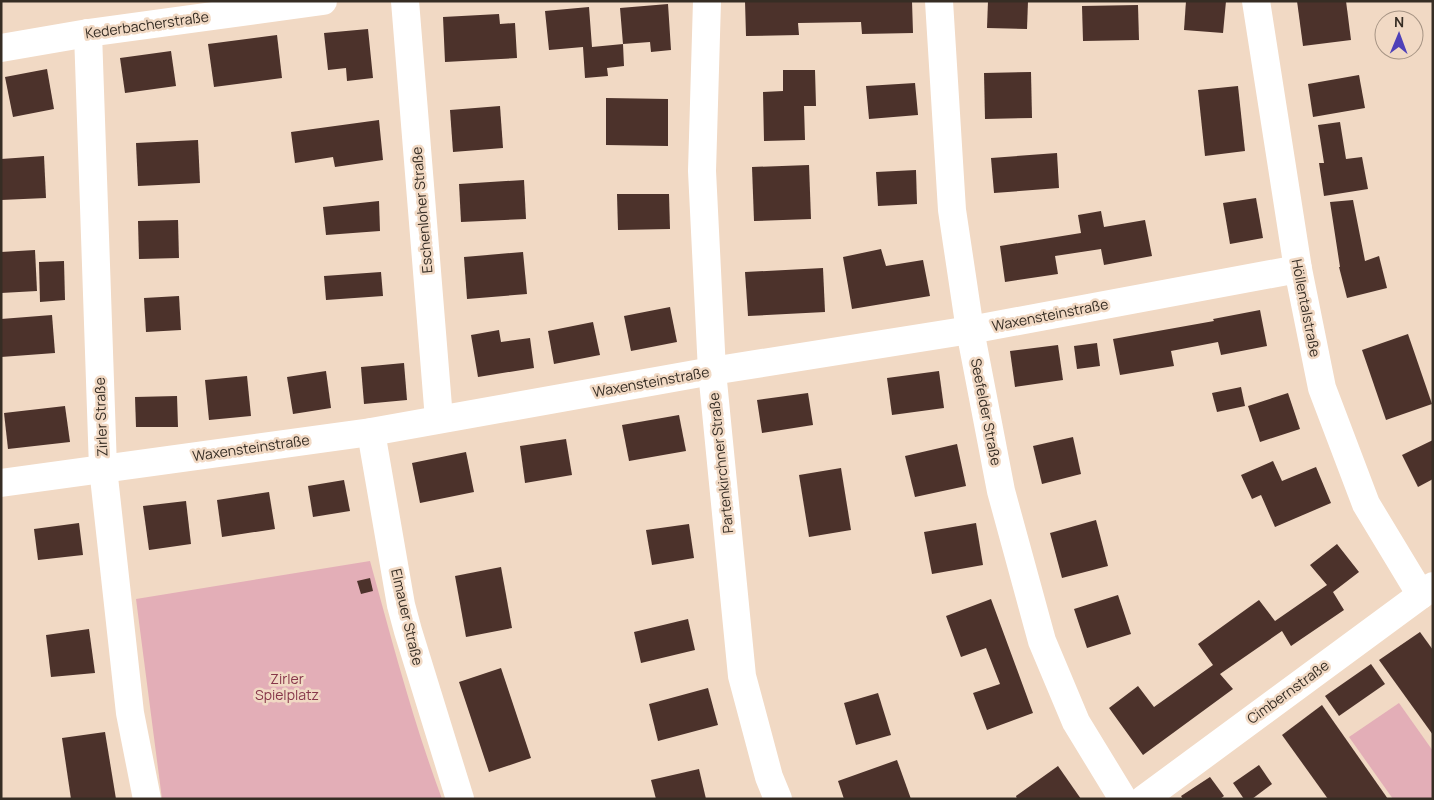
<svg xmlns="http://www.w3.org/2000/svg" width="1434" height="800" viewBox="0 0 1434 800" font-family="Manrope,sans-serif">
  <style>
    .green { fill: #e3aeb7 }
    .building { fill: #4c322b }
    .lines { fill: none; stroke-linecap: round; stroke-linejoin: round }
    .street { stroke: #fff; stroke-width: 28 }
    .labels { text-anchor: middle; stroke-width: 5; stroke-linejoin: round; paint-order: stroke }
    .street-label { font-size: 14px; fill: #362d24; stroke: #f1d9c4 }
    .park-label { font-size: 14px; fill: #87374a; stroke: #f1d9c4 }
  </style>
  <rect width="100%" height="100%" fill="#f1d9c4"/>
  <g class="green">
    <path d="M370,561C392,641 413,721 442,799H162L136,599Z"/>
    <path d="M1399,703L1433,751V799H1393L1349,737Z"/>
  </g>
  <g class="building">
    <path d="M745,1H912L913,33L862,34L861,22L798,23L799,35L746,36Z"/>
    <path d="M988,1H1028L1027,29L987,28Z"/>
    <path d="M1186,1H1226L1223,33L1184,30Z"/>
    <path d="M1297,1H1346L1351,40L1303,46Z"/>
    <path d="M668,4L671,50L651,52L650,42L623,44L620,8Z"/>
    <path d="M1138,5L1139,40L1083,41L1082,6Z"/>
    <path d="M589,7L592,47L623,44L624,66L607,68L608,76L585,78L583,47L549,50L545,11Z"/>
    <path d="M499,14L500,24L515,23L517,58L445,62L443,17Z"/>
    <path d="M368,29L373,78L347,81L346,68L328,70L324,33Z"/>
    <path d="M277,35L282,78L214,87L208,44Z"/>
    <path d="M171,51L176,86L125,93L120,58Z"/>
    <path d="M47,69L54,109L13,117L5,77Z"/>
    <path d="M783,70H815L816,106H804L805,140L764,141L763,92L783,91Z"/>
    <path d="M1031,72L1032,118L985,119L984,73Z"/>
    <path d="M1359,75L1365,108L1313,117L1308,84Z"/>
    <path d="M915,83L918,115L869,119L866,86Z"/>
    <path d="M1238,86L1245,151L1205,156L1198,90Z"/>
    <path d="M606,98L668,99V146L606,145Z"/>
    <path d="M500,106L503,148L453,152L450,110Z"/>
    <path d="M379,120L383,160L335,167L333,157L295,163L291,132Z"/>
    <path d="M1340,122L1346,159L1362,157L1368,189L1324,196L1319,163H1324L1318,125Z"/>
    <path d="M198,140L200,183L138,186L136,143Z"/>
    <path d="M1057,153L1059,188L994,193L991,158Z"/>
    <path d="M44,156L46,198L1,200V159Z"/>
    <path d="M809,165L811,219L754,221L752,167Z"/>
    <path d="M916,170L917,204L878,206L876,172Z"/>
    <path d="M524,180L526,219L461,222L459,184Z"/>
    <path d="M617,194H669L670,229L618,230Z"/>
    <path d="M1256,198L1263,238L1230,244L1223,203Z"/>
    <path d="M1353,200L1365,261L1379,256L1387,288L1347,298L1339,267H1340L1330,202Z"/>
    <path d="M379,201L380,231L326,235L323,207Z"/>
    <path d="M1101,211L1104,227L1145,220L1152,256L1104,265L1101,249L1055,256L1058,274L1005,282L1000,246L1081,233L1078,215Z"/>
    <path d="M178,220L179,258L139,259L138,221Z"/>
    <path d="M881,249L886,266L923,260L930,296L852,309L843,257Z"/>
    <path d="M35,250L37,291L1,293V252Z"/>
    <path d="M523,252L527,294L467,299L464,257Z"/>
    <path d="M64,261L65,300L40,302L39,262Z"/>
    <path d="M823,268L825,312L748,316L745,272Z"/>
    <path d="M381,272L383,296L326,300L324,276Z"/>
    <path d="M179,296L181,330L146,332L144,298Z"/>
    <path d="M670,307L677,342L631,351L624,316Z"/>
    <path d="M1260,310L1267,346L1221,355L1218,342L1171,351L1174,366L1120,375L1113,339L1214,321L1213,319Z"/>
    <path d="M52,315L55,353L1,357V319Z"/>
    <path d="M593,322L600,355L554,364L548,331Z"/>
    <path d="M499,330L501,342L530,338L534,368L478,377L471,335Z"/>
    <path d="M1408,334L1432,404L1386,420L1362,350Z"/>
    <path d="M1097,343L1100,366L1077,369L1074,346Z"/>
    <path d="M1058,345L1063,380L1015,387L1010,351Z"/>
    <path d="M404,363L407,400L364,404L361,367Z"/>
    <path d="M326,371L331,408L293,414L287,377Z"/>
    <path d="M939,371L944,408L892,415L887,378Z"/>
    <path d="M247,376L251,416L209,420L205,380Z"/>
    <path d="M1241,387L1245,406L1217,412L1212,393Z"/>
    <path d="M808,393L813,425L762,433L757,400Z"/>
    <path d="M1288,393L1300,429L1260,442L1248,406Z"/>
    <path d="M177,396L178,427H136L135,397Z"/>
    <path d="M65,406L70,442L8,449L4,413Z"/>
    <path d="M679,415L686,451L629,461L622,425Z"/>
    <path d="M1073,437L1081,474L1042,484L1033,446Z"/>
    <path d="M566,439L572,475L525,483L520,446Z"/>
    <path d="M1433,440V479L1418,487L1402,455Z"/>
    <path d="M957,444L966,486L915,497L905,456Z"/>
    <path d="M466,452L474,492L420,503L412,463Z"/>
    <path d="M1273,461L1282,481L1316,467L1331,503L1275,527L1261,495L1252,499L1241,475Z"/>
    <path d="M841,468L851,530L809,537L799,475Z"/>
    <path d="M344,480L350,511L313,517L308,486Z"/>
    <path d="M269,492L275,529L222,537L217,500Z"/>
    <path d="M186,501L191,544L149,550L143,506Z"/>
    <path d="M1096,520L1108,566L1062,578L1050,533Z"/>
    <path d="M79,523L83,555L38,560L34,529Z"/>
    <path d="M976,523L983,565L932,574L924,532Z"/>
    <path d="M689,524L694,558L652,565L646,530Z"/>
    <path d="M1337,544L1359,572L1333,592L1344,610L1291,646L1282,631L1220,674L1233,689L1143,755L1109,708L1138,686L1154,707L1213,665L1198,644L1259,600L1275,621L1327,585L1310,565Z"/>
    <path d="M501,567L512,628L466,637L455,576Z"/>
    <path d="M370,578L373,591L361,594L357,581Z"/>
    <path d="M1118,595L1131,634L1087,648L1074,609Z"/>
    <path d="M991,599L1033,713L987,730L973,693L1000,684L986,648L961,657L946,616Z"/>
    <path d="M688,619L695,650L641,663L634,632Z"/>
    <path d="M89,629L95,673L51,677L46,635Z"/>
    <path d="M1420,632L1433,650V735L1379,660Z"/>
    <path d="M1371,664L1385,684L1339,716L1325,696Z"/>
    <path d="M501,668L531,758L489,772L459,682Z"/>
    <path d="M708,688L718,725L658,741L649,704Z"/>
    <path d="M878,693L891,735L856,745L844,703Z"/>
    <path d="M1322,705L1388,799H1328L1282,735Z"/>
    <path d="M105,732L116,799H71L62,738Z"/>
    <path d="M897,760L911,799H844L838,781Z"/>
    <path d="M1259,765L1272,784L1252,799H1244L1233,783Z"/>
    <path d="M1058,766L1081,799H1017L1016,796Z"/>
    <path d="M699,769L706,799H656L651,780Z"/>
    <path d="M1210,777L1224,796L1220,799H1183L1181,796Z"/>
  </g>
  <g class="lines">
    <g class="street">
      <path d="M405,1L439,419"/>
      <path d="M707,1L702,171L712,371L742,676L769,777L778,799"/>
      <path d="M939,1L952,210L970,330L1001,491L1042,641L1076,722L1123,799"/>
      <path d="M1256,1L1298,269L1322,388L1366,504L1421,595"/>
      <path d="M88,33L103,468L130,713L147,799"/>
      <path d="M1,48L88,33L323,1"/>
      <path d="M371,432L401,605L408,631L460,799"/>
      <path d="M1,483L371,432L712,371L970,330L1298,269"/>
      <path d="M1144,799L1433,586"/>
    </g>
  </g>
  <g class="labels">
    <g class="street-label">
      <text transform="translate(147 25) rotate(-8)" y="5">Kederbacherstraße</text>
      <text transform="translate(422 210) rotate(-95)" y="5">Eschenloher Straße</text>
      <text transform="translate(1306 308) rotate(79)" y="5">Höllentalstraße</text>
      <text transform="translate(1050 315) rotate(-11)" y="5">Waxensteinstraße</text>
      <text transform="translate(651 382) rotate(-10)" y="5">Waxensteinstraße</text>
      <text transform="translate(986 412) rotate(79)" y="5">Seefelder Straße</text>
      <text transform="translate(101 417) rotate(-92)" y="5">Zirler Straße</text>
      <text transform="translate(251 448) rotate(-8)" y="5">Waxensteinstraße</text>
      <text transform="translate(721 463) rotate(-96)" y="5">Partenkirchner Straße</text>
      <text transform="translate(407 617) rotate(77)" y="5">Elmauer Straße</text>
      <text transform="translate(1288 692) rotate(-36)" y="5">Cimbernstraße</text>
    </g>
    <g class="park-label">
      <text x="287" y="684">Zirler<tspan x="287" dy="16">Spielplatz</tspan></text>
    </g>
  </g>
  <rect width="1434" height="800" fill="none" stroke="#362d24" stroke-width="5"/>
  <g transform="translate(1399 35) rotate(1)"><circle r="24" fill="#f1d9c4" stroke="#a69484"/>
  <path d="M0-4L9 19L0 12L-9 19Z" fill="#4e40b8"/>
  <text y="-8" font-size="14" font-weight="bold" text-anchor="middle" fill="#362d24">N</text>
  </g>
</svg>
